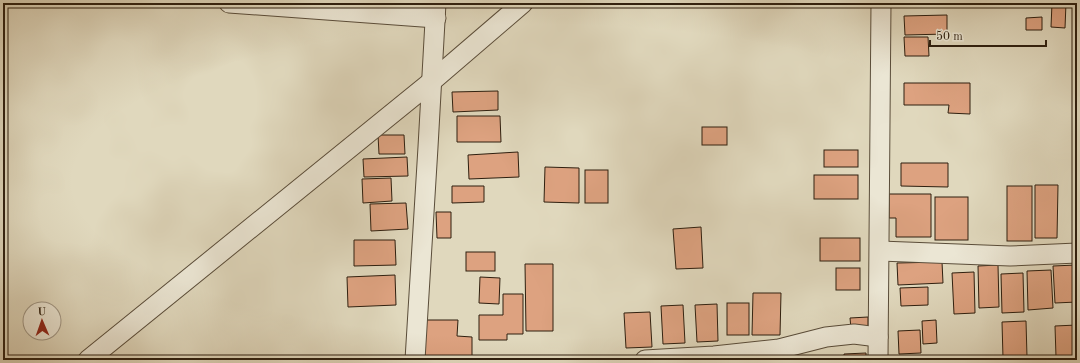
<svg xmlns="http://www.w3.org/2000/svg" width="1080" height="363" viewBox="0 0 1080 363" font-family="'Old Standard TT',serif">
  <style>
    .building { fill: #dda280; stroke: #2e1f0f }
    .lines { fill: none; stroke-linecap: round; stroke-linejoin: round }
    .street-casing { stroke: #5a4d3a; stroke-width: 21 }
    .street { stroke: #ebe6d4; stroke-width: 19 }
  </style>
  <rect width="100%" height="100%" fill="#e0d8bd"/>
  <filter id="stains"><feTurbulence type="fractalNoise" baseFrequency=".005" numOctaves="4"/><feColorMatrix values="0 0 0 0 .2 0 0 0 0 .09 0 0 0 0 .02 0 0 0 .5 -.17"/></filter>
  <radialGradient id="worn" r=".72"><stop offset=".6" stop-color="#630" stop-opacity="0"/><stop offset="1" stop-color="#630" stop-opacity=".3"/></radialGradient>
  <g class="building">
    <path d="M1052,3H1066L1065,28L1051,27Z"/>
    <path d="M947,15V34L905,35L904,16Z"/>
    <path d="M1042,17V30H1026V18Z"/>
    <path d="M904,37H928L929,56H905Z"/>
    <path d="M904,83H970V114L948,113L949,105H904Z"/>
    <path d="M498,91V110L453,112L452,92Z"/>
    <path d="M457,116H500L501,142H457Z"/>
    <rect x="702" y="127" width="25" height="18"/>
    <path d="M378,135H404L405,154H379Z"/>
    <rect x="824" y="150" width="34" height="17"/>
    <path d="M518,152L519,177L469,179L468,155Z"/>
    <path d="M407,157L408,176L364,177L363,159Z"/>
    <path d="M901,163H948V187L901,186Z"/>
    <path d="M545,167L579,168V203L544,202Z"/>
    <rect x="585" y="170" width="23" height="33"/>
    <rect x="814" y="175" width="44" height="24"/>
    <path d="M391,178L392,201L363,203L362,179Z"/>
    <path d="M1035,185H1058L1057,238H1035Z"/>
    <path d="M452,186H484V202L452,203Z"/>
    <rect x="1007" y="186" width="25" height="55"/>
    <path d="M889,194H931V237H896V218H889Z"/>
    <rect x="935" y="197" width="33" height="43"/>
    <path d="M406,203L408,229L371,231L370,204Z"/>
    <path d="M436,212H451V238H437Z"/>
    <path d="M701,227L703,268L676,269L673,229Z"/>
    <rect x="820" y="238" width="40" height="23"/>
    <path d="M354,240H395L396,265L354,266Z"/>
    <rect x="466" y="252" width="29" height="19"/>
    <path d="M942,262L943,283L898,285L897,263Z"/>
    <path d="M525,264H553V331H526Z"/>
    <path d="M998,265L999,307L979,308L978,266Z"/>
    <path d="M1076,265L1077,302L1055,303L1053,266Z"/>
    <rect x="836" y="268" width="24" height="22"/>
    <path d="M1051,270L1053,308L1028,310L1027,271Z"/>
    <path d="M974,272L975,313L954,314L952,273Z"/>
    <path d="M1023,273L1024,312L1002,313L1001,274Z"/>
    <path d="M395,275L396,305L348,307L347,277Z"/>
    <path d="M480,277L500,278L499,304L479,303Z"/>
    <path d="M928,287V305L901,306L900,288Z"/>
    <path d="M753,293H781L780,335H752Z"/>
    <path d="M503,294H523V334H507V340H479V315H503Z"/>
    <rect x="727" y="303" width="22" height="32"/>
    <path d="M717,304L718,341L697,342L695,305Z"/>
    <path d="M683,305L685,343L663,344L661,306Z"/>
    <path d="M650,312L652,347L626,348L624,313Z"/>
    <path d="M868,317V328L851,329L850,318Z"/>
    <path d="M424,320H458L457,336L472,337V356H424Z"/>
    <path d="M936,320L937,343L923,344L922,321Z"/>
    <path d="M1026,321L1027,357L1003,358L1002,322Z"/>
    <path d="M1077,325V356L1056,357L1055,326Z"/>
    <path d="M920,330L921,353L899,354L898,331Z"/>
    <path d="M866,353V360H844V354Z"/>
    <path d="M841,356V360H813V357Z"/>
  </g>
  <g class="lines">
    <defs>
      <g id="street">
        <path d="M229,3L436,18"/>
        <path d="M880,251L1010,256L1077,253"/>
        <path d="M88,360L431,82L523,3"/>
        <path d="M415,360L428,147L436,3"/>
        <path d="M645,360L714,356L779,349L826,337L854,334L878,337"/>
        <path d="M878,360L881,3"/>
      </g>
    </defs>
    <use href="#street" class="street-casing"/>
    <use href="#street" class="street"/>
  </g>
  <rect width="1080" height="363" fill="none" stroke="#e0d8bd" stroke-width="16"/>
  <rect x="4" y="4" width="1072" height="355" fill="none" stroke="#2e1f0f" stroke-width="2"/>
  <rect x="8" y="8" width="1064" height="347" fill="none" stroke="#2e1f0f"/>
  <g transform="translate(42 321) rotate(358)"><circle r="19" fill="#ebe6d4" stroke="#9f9685"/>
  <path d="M0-3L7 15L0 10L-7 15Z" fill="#8f2418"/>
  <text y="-6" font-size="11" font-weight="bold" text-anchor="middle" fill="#2e1f0f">U</text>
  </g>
  <path d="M930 40v6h116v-6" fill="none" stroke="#2e1f0f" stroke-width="2"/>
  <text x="936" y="40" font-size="12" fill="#2e1f0f" stroke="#ebe6d4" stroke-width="3" paint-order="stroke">50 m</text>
  <rect width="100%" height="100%" filter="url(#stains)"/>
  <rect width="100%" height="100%" fill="url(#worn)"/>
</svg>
